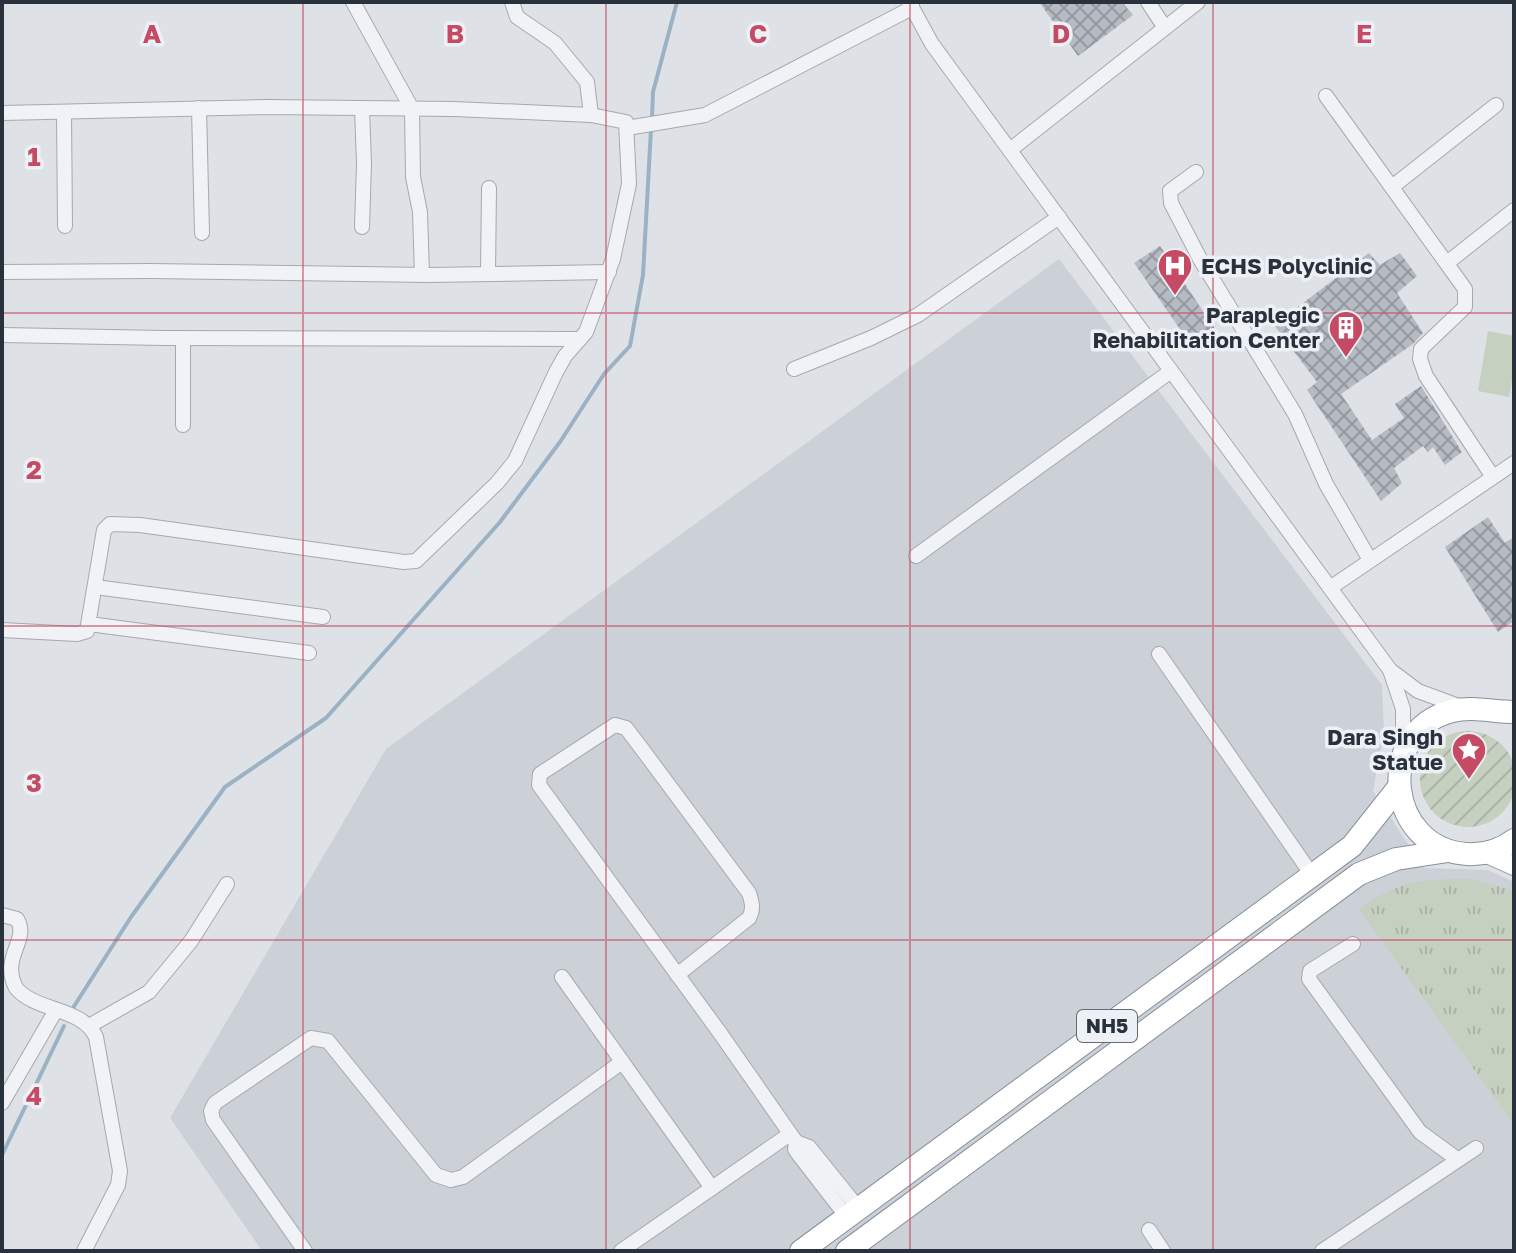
<svg xmlns="http://www.w3.org/2000/svg" width="1516" height="1253" viewBox="0 0 1516 1253" font-family="'Golos Text',sans-serif">
  <style>
    .built { fill: #ccd1d8 }
    .park { fill: url(#park-tufts) }
    .garden { fill: url(#garden-furrows) }
    .pitch { fill: #c5d0c0 }
    .lines { fill: none; stroke-linecap: round; stroke-linejoin: round }
    .stream { stroke: #9bb1c4; stroke-width: 4 }
    .building { fill: url(#building-cross-hatch) }
    .minor-casing { stroke: #a4a9b0; stroke-width: 16 }
    .major-casing { stroke: #9ea7b1; stroke-width: 20 }
    .highway-casing { stroke: #86909c; stroke-width: 24 }
    .minor { stroke: #f0f2f5; stroke-width: 14 }
    .major { stroke: #fff; stroke-width: 18 }
    .highway { stroke: #fff; stroke-width: 22 }
    .grid { fill: none; stroke: #c44b63; stroke-width: 2; stroke-opacity: 0.55 }
    .labels { text-anchor: middle; stroke-width: 7; stroke-linejoin: round; paint-order: stroke }
    .shield { fill: #edf0f4; stroke: #636a73; stroke-width: 2 }
    .shield-label { font-size: 20px; font-weight: bold; fill: #28313c }
    .poi-label { font-size: 22px; font-weight: bold; fill: #28313c; stroke: #edf0f4; text-anchor: end }
    .grid-label { font-size: 26px; text-anchor: middle; font-weight: bold; fill: #c44b63; stroke: #edf0f4; stroke-width: 7; stroke-linejoin: round; paint-order: stroke }
  </style>
  <defs>
    <pattern id="park-tufts" width="24" height="20" patternUnits="userSpaceOnUse" patternTransform="scale(2)"><rect width="24" height="20" fill="#c5d0c0"/><path d="M3 7l-1-3M5 7V3M7 7l1-3M15 17l-1-3M17 17v-4M19 17l1-3" fill="none" stroke="#a9b3a6"/></pattern>
    <pattern id="garden-furrows" width="10" height="10" patternUnits="userSpaceOnUse" patternTransform="scale(2)"><rect width="10" height="10" fill="#c5d0c0"/><path d="M-1 1l2-2M0 10L10 0M9 11l2-2" fill="none" stroke="#a9b3a6"/></pattern>
    <pattern id="building-cross-hatch" width="8" height="8" patternUnits="userSpaceOnUse" patternTransform="scale(2)"><rect width="8" height="8" fill="#b6bbc3"/><path d="M0 0l8 8M0 8l8-8" fill="none" stroke="#9499a0"/></pattern>
  </defs>
  <rect width="100%" height="100%" fill="#dee2e6"/>
  <path class="built" d="M1059,259L1382,685L1384,734L1373,791L1424,868L1488,870L1514,882V1251H262L170,1118L386,749Z"/>
  <path class="park" d="M1473,879L1514,891V1125L1359,909C1400,879 1424,879 1473,879Z"/>
  <circle class="garden" cx="1468" cy="779" r="48"/>
  <path class="pitch" d="M1488,331L1514,336V369L1509,397L1478,391Z"/>
  <g class="lines">
    <g class="stream">
      <path d="M652,120L653,92L677,2"/>
      <path d="M71,1011L131,917L225,787L326,718L500,522L560,442L604,374L630,346L643,275L651,129"/>
      <path d="M2,1155L64,1026"/>
    </g>
  </g>
  <g class="building">
    <path d="M1039,2H1122L1133,15L1078,56Z"/>
    <path d="M1160,246L1216,331L1193,348L1134,263Z"/>
    <path d="M1369,253L1380,265L1400,253L1417,276L1397,293L1423,333L1413,344L1341,394L1372,440L1404,418L1395,404L1421,386L1462,452L1445,465L1433,447L1428,452L1423,446L1394,468L1402,483L1381,501L1307,390L1317,382L1274,325Z"/>
    <path d="M1488,517L1505,543L1514,537V621L1498,632L1445,547Z"/>
  </g>
  <g class="lines">
    <defs>
      <g id="minor">
        <path d="M353,2L412,109L413,177L420,212L422,275"/>
        <path d="M512,2L517,17L555,43L587,82L591,115"/>
        <path d="M909,2L932,44L1390,670L1418,691L1464,708"/>
        <path d="M1148,2L1165,28"/>
        <path d="M1326,96L1465,289V307L1421,349L1420,359L1426,376L1493,477"/>
        <path d="M199,108L202,233"/>
        <path d="M362,108L364,164L362,227"/>
        <path d="M2,113L267,107L454,109L591,115L626,122L629,184L613,259L586,332L565,356L556,372L515,461L497,483L416,561L404,562L140,525L110,524L104,530L87,631L77,634L2,630"/>
        <path d="M64,113L65,226"/>
        <path d="M627,128L705,115L912,8V2"/>
        <path d="M1010,150L1198,2"/>
        <path d="M1196,172L1170,191L1171,203L1200,259L1295,414L1326,484L1370,560"/>
        <path d="M1392,187L1496,105"/>
        <path d="M1447,263L1514,210"/>
        <path d="M2,272L151,271L428,275L609,272"/>
        <path d="M488,273L489,188"/>
        <path d="M2,335L164,338L580,339"/>
        <path d="M183,338V425"/>
        <path d="M794,369L871,338L918,315L1059,217"/>
        <path d="M916,556L1171,371"/>
        <path d="M95,587L323,617"/>
        <path d="M1330,588L1514,463"/>
        <path d="M89,624L309,653"/>
        <path d="M1159,654L1312,875"/>
        <path d="M1390,670L1403,709V750"/>
        <path d="M2,915L17,919C30,941 0,956 16,988C36,1012 82,1007 96,1037L120,1171L118,1185L84,1251"/>
        <path d="M1353,944L1310,971L1309,979L1420,1132L1457,1159"/>
        <path d="M677,975L749,918C754,909 752,902 749,893L642,749L626,728L615,725L540,774L539,785L720,1033L796,1142L795,1149L799,1155L847,1217"/>
        <path d="M562,977L712,1188"/>
        <path d="M89,1026L149,992L191,941L227,884"/>
        <path d="M2,1103L56,1010"/>
        <path d="M796,1142L809,1147L859,1209"/>
        <path d="M1149,1230L1163,1251"/>
        <path d="M305,1251L213,1120L211,1111L215,1103L311,1038L328,1041L436,1175L451,1180L463,1177L622,1062"/>
        <path d="M621,1251L790,1134"/>
        <path d="M1322,1251L1476,1148"/>
      </g>
      <path id="major" d="M1485,853L1514,866"/>
      <g id="highway">
        <path d="M1514,712C1493,712 1473,706 1452,711C1374,731 1386,849 1467,854C1484,855 1501,850 1514,840"/>
        <path d="M801,1251L1352,846L1398,788"/>
        <path d="M847,1251L1359,874L1396,859L1448,851"/>
      </g>
    </defs>
    <use href="#minor" class="minor-casing"/>
    <use href="#major" class="major-casing"/>
    <use href="#highway" class="highway-casing"/>
    <use href="#minor" class="minor"/>
    <use href="#major" class="major"/>
    <use href="#highway" class="highway"/>
  </g>
  <path class="grid" d="M303,2V1251M606,2V1251M910,2V1251M1213,2V1251M2,313H1514M2,626H1514M2,940H1514"/>
  <defs>
    <symbol id="hospital-pin" viewBox="-11 -11 22 30"><path d="M0 17L-7.5 6A9.5 9.5 0 1 1 7.5 6Z" fill="#c44b63" stroke="#edf0f4"/><path d="M-5-5h3v3.5h4V-5h3V5h-3V1.5h-4V5h-3Z" fill="#fff"/></symbol>
    <symbol id="building-pin" viewBox="-11 -11 22 30"><path d="M0 17L-7.5 6A9.5 9.5 0 1 1 7.5 6Z" fill="#c44b63" stroke="#edf0f4"/><path d="M-4-6H4V6H1V3H-1V6H-4ZM-2.5-4.3h1.7v1.8h-1.7ZM.8-4.3h1.7v1.8H.8ZM-2.5-1h1.7V.8h-1.7ZM.8-1h1.7V.8H.8Z" fill="#fff"/></symbol>
    <symbol id="sight-pin" viewBox="-11 -11 22 30"><path d="M0 17L-7.5 6A9.5 9.5 0 1 1 7.5 6Z" fill="#c44b63" stroke="#edf0f4"/><path d="M0-6L1.8-2.2L6-1.7L2.9 1.2L3.7 5.4L0 3.3L-3.7 5.4L-2.9 1.2L-6-1.7L-1.8-2.2Z" fill="#fff"/></symbol>
  </defs>
  <g fill-rule="evenodd">
    <use href="#hospital-pin" x="1155" y="246" width="40" height="54"/>
    <use href="#building-pin" x="1326" y="308" width="40" height="54"/>
    <use href="#sight-pin" x="1449" y="730" width="40" height="54"/>
  </g>
  <g class="labels">
    <rect class="shield" x="1077" y="1010" width="60" height="32" rx="6"/>
    <g class="shield-label">
      <text x="1107" y="1033">NH5</text>
    </g>
    <g class="poi-label">
      <text x="1201" y="274" text-anchor="start">ECHS Polyclinic</text>
      <text x="1320" y="323">Paraplegic<tspan x="1320" dy="25">Rehabilitation Center</tspan></text>
      <text x="1443" y="745">Dara Singh<tspan x="1443" dy="25">Statue</tspan></text>
    </g>
  </g>
  <g class="grid-label">
    <text x="152" y="43">A</text>
    <text x="455" y="43">B</text>
    <text x="758" y="43">C</text>
    <text x="1061" y="43">D</text>
    <text x="1364" y="43">E</text>
    <text x="34" y="166">1</text>
    <text x="34" y="479">2</text>
    <text x="34" y="792">3</text>
    <text x="34" y="1105">4</text>
  </g>
  <rect width="1516" height="1253" fill="none" stroke="#28313c" stroke-width="8"/>
</svg>
